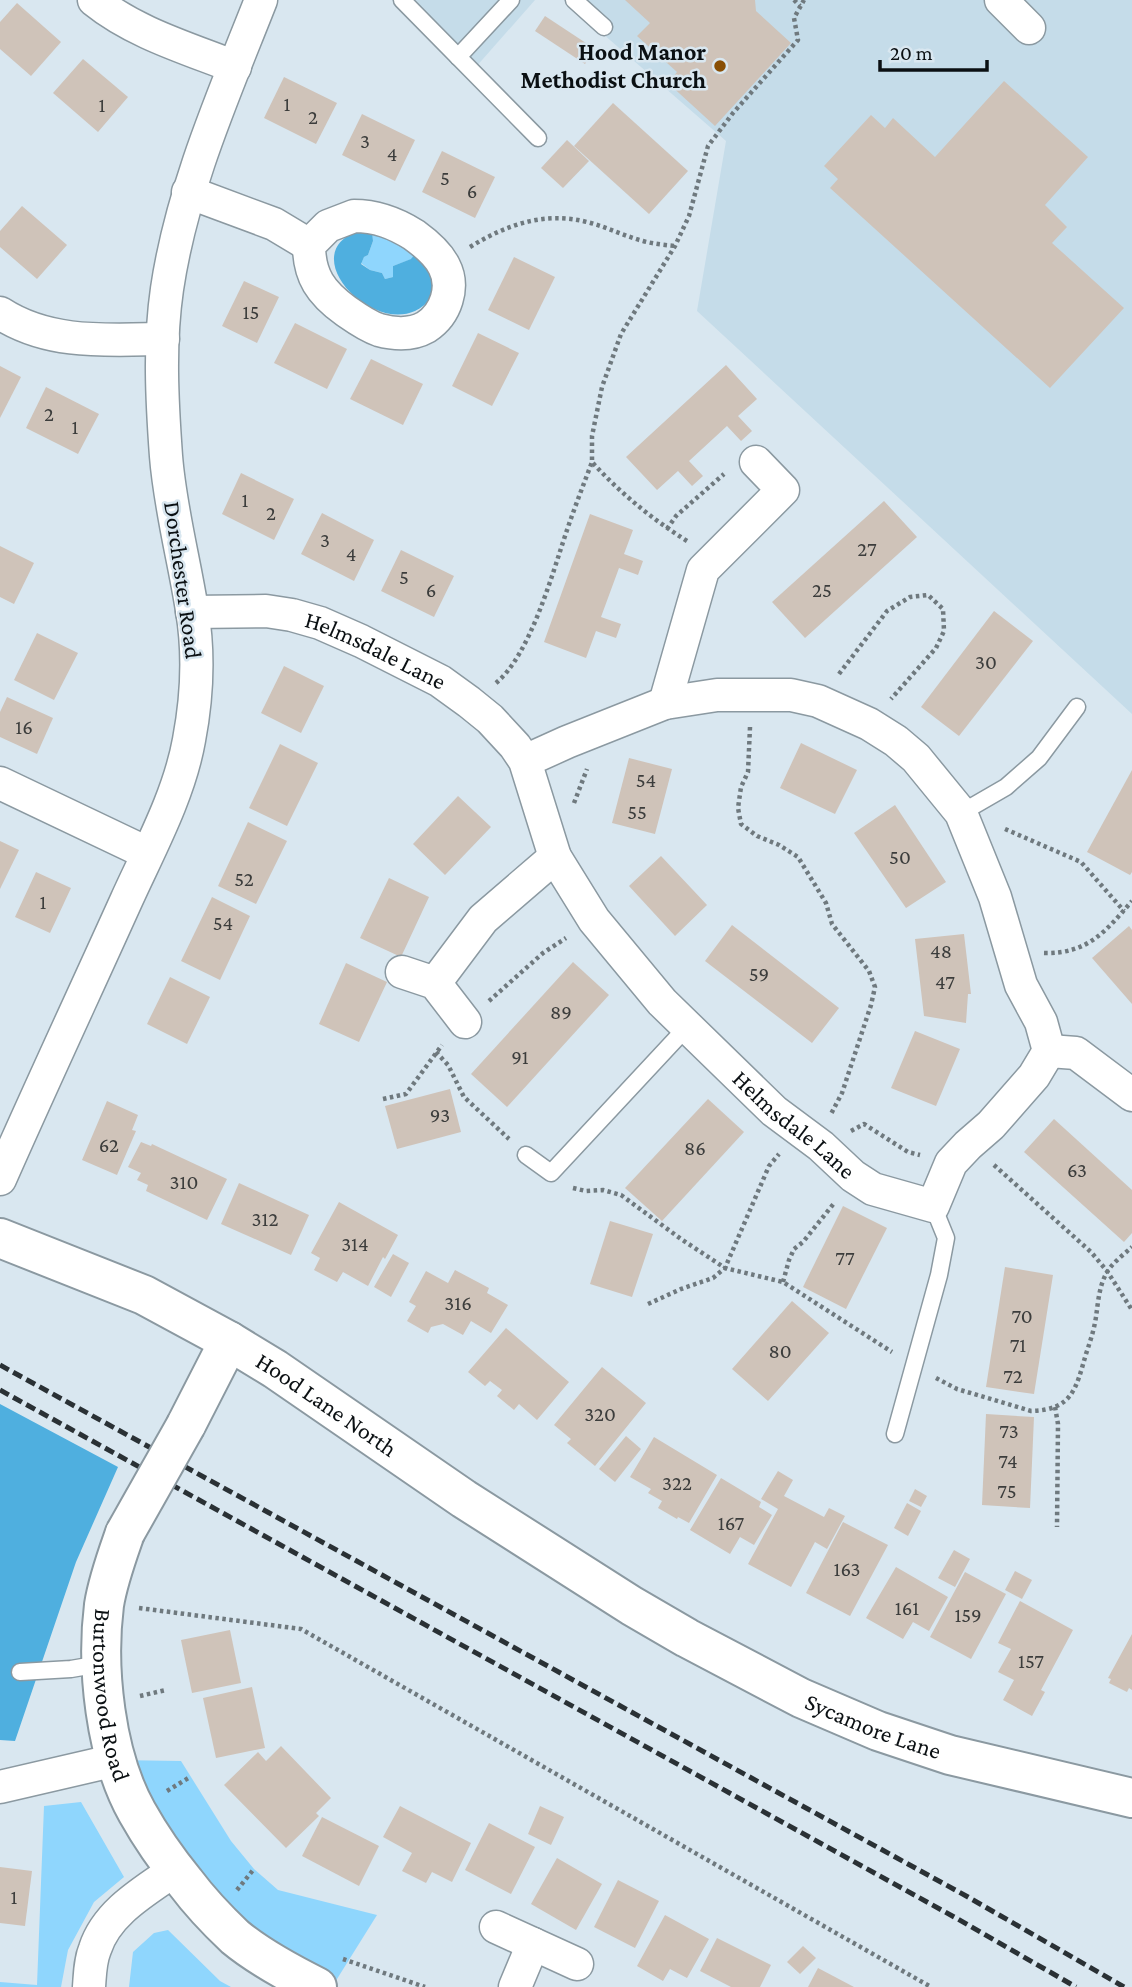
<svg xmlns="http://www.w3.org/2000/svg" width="1132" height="1987" viewBox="0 0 1132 1987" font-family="'Crimson Pro',serif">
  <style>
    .built { fill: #c5dce9 }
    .green { fill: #8fd6fd }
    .forest { fill: #4fafdf }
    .building { fill: #cfc3b9 }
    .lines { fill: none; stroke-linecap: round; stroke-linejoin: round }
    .lane-casing { stroke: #8b99a1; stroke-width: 19 }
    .street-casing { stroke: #8b99a1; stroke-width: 35 }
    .secondary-casing { stroke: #8b99a1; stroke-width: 42 }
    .path { stroke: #6f797e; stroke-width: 4.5; stroke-dasharray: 3.5 3.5; stroke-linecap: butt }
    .lane { stroke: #fff; stroke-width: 16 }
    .street { stroke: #fff; stroke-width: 32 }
    .secondary { stroke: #fff; stroke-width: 38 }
    .rail { stroke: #2a3135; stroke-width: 5; stroke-dasharray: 10 5; stroke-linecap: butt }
    .secondary-bridge-casing { stroke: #8b99a1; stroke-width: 42; stroke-linecap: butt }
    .secondary-bridge { stroke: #fff; stroke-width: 38 }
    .poi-dot { fill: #894f05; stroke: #d9e7f0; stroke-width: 2.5 }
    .labels { text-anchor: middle; stroke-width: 5; stroke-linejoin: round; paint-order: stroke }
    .number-label { font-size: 21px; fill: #3c3d3c }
    .poi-label { font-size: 24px; font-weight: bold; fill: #0b1013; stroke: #d9e7f0; text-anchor: end }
    .street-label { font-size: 24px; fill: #0b1013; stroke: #d9e7f0 }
  </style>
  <rect width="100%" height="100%" fill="#d9e7f0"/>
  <g class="built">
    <path d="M392,0H535L468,76Z"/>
    <path d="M564,0H1132V714L697,311L726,141Z"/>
  </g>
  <g class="green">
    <path d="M372,231L383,234L416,253L412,259L393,266V277L385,279L382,273L370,270L361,263L364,257L368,255L373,241Z"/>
    <path d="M116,1760L181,1761L231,1841L254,1869L278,1890L377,1915L332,1987L237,1938Z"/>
    <path d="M81,1802L124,1877L94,1902L68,1950L61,1987H0V1982L37,1985L44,1806Z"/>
    <path d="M168,1930L220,1981L231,1987H129L133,1952L154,1933Z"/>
  </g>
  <g class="forest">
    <path d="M358,231H372L373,241L368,255L364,257L361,264L370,270L382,273L385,279L393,277V266L411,259L416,253L436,281C435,286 434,293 431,297C428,303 421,308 415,311C368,332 296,253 358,231Z"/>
    <path d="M0,1404L118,1467L76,1562L15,1741L0,1740Z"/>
  </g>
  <g class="building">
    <path d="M625,0H755L756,11L791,43L715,126L668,83L677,72L637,36L650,23Z"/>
    <path d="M17,3L61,42L31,76L0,49V22Z"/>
    <path d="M545,16L595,49L585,64L535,31Z"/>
    <path d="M83,59L128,97L98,132L53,93Z"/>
    <path d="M284,77L337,103L316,144L264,118Z"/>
    <path d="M1004,81L1088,157L1045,205L1067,227L1052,243L1124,308L1050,388L830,188L838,179L824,166L871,115L885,128L893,118L935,157Z"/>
    <path d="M613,103L688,171L649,214L574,146Z"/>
    <path d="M362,114L415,140L395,181L342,155Z"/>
    <path d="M567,140L589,161L563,188L541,168Z"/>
    <path d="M442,151L495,177L475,218L422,192Z"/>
    <path d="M22,206L67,245L37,279L0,247V231Z"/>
    <path d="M514,257L555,277L529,330L488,310Z"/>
    <path d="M244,281L279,297L257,343L222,326Z"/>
    <path d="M295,323L347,349L327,389L274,363Z"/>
    <path d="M478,333L519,353L492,406L452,386Z"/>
    <path d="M371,359L423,384L403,425L350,399Z"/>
    <path d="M726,365L757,399L738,416L752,431L741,441L727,426L689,461L703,476L692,486L678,471L657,490L626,457Z"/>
    <path d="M0,366L21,377L0,418Z"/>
    <path d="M46,387L99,414L78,454L26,428Z"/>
    <path d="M241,473L294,499L274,540L222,514Z"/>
    <path d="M884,501L917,537L805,638L772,602Z"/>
    <path d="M322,513L374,540L354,581L301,554Z"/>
    <path d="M590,514L633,530L624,554L643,561L638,575L619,568L601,617L621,624L616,638L596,631L586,658L544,642Z"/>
    <path d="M0,546L34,563L14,604L0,597Z"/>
    <path d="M401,550L454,576L434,617L381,591Z"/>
    <path d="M994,611L1033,641L959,736L921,707Z"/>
    <path d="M37,633L78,653L54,700L14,680Z"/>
    <path d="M284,666L324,686L301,733L261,713Z"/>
    <path d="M7,697L53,718L37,754L0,737V712Z"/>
    <path d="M801,743L857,770L835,814L780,788Z"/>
    <path d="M280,744L318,763L287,826L249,808Z"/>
    <path d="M629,758L672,769L655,834L612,823Z"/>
    <path d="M1132,770V872L1130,875L1087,852Z"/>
    <path d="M458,796L491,827L445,875L413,844Z"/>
    <path d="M895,805L946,882L906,908L854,833Z"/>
    <path d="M248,822L287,841L256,904L218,886Z"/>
    <path d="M0,841L19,850L0,889Z"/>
    <path d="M661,856L707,905L675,936L629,886Z"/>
    <path d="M36,872L71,888L50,933L15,917Z"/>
    <path d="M389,878L429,897L401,957L360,938Z"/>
    <path d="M212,897L250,916L220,980L181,961Z"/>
    <path d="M732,925L839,1008L812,1043L705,961Z"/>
    <path d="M1129,926L1132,930V1004L1092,958Z"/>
    <path d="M964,934L971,994H968L966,1023L924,1016L915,939Z"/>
    <path d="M573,962L609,995L507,1107L471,1074Z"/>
    <path d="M346,963L387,982L359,1042L319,1024Z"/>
    <path d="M170,977L210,997L187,1044L147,1024Z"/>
    <path d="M915,1031L960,1049L936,1106L891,1088Z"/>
    <path d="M450,1089L461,1132L397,1149L385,1106Z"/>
    <path d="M708,1099L744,1132L662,1221L625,1188Z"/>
    <path d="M107,1101L138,1115L132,1130L136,1131L117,1175L82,1160Z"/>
    <path d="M1054,1119L1132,1190V1233L1124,1242L1024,1152Z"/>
    <path d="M141,1142L151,1146L152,1144L227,1179L207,1220L146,1191L148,1185L137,1180L141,1173L128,1167Z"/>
    <path d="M239,1183L309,1215L291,1255L221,1224Z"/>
    <path d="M339,1202L398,1235L385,1259L383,1257L368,1286L343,1272L337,1282L314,1270L320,1258L311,1253Z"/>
    <path d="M843,1206L887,1228L846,1309L803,1287Z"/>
    <path d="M610,1221L653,1234L632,1297L590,1284Z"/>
    <path d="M393,1254L409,1263L391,1297L374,1287Z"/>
    <path d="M1005,1267L1053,1275L1034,1394L986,1387Z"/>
    <path d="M455,1270L489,1288L487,1293L508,1305L491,1333L471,1321L463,1335L443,1324L431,1327L428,1333L407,1321L416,1306L409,1302L426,1271L448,1283Z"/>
    <path d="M792,1301L829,1333L768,1401L732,1369Z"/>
    <path d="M506,1328L569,1382L537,1420L519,1404L514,1410L497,1396L502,1390L490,1381L485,1386L468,1372Z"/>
    <path d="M602,1367L646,1403L595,1466L567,1443L571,1439L554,1425Z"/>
    <path d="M986,1414L1034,1417L1030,1508L982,1505Z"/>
    <path d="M626,1436L641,1449L615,1482L599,1469Z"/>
    <path d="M654,1437L717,1475L689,1523L678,1517L677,1519L658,1508L662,1501L648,1493L651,1489L630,1477Z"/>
    <path d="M778,1471L793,1480L784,1496L824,1517L829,1508L845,1516L827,1549L815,1542L791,1587L748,1564L778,1509L761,1499Z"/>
    <path d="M721,1478L761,1502L759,1507L772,1515L754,1545L740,1537L730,1554L690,1530Z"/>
    <path d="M915,1489L927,1496L921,1507L909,1501Z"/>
    <path d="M907,1503L921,1511L908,1536L894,1528Z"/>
    <path d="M843,1522L888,1545L850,1616L806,1593Z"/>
    <path d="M954,1550L970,1559L955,1587L938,1578Z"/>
    <path d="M896,1567L948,1597L929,1631L913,1622L903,1639L866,1618Z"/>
    <path d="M1015,1571L1032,1580L1022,1599L1005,1590Z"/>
    <path d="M965,1572L1006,1594L971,1659L930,1637Z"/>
    <path d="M1020,1601L1073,1630L1041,1690L1045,1692L1032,1716L1003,1700L1014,1680L998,1672L1011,1649L998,1643Z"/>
    <path d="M230,1630L241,1683L192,1693L181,1640Z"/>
    <path d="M1132,1634V1690L1129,1688L1127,1692L1109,1683L1111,1679L1108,1678Z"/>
    <path d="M252,1687L265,1748L216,1758L203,1698Z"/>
    <path d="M281,1746L331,1798L316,1813L319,1816L286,1848L224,1785L258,1752L266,1761Z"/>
    <path d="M400,1806L471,1843L452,1882L432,1872L426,1883L402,1871L412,1853L383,1837Z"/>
    <path d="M540,1806L564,1817L551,1845L528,1834Z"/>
    <path d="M322,1817L379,1846L359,1886L302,1856Z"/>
    <path d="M489,1823L535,1847L511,1894L465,1870Z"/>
    <path d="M557,1858L602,1884L576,1930L531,1904Z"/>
    <path d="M0,1867L32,1871L25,1926L0,1923Z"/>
    <path d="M618,1880L659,1901L635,1948L594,1927Z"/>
    <path d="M665,1915L709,1939L687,1978L670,1969L663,1981L637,1966Z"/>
    <path d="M717,1938L771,1965L760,1987H731L700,1971Z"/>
    <path d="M803,1946L816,1958L800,1974L787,1962Z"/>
    <path d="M818,1968L854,1987H808Z"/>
  </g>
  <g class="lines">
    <defs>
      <g id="lane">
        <path d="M402,0L538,138"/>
        <path d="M574,0L604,27"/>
        <path d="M458,57L511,0"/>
        <path d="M961,813L1006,787L1039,758L1077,707"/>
        <path d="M526,1155L551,1173L687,1027"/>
        <path d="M895,1434L939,1275L946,1238L933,1206"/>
        <path d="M20,1672L71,1669L100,1664"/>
      </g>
      <g id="street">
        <path d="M94,0C135,33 187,48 235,67"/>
        <path d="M1001,0L1029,28"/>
        <path d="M188,192L274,224L309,245"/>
        <path d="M354,216C377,216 395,223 414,235C425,243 438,254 444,266C455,287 446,314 426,327C412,335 394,334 379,330C367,326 356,318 346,311C321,293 309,276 309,245L328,226Z"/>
        <path d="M0,313C49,345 107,340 163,339"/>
        <path id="s1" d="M192,612L266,611L292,615L320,623L361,641L440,681L469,702L490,719L515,746L525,761L555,857L594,920L662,1002L774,1111L821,1146L853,1176L873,1189L933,1206L951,1163L968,1145L991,1125L1034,1076L1049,1051L1041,1022L1021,985L995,897L961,813L916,758L896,741L869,724L818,701L791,695H717L665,703L567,742L525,761"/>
        <path d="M665,703L703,570L783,490L756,462"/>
        <path d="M0,783L147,853"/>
        <path d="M402,972L435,983L465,1022"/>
        <path d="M435,983L483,919L555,857"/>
        <path d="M1049,1051L1076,1053L1132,1095"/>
        <path d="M0,1179C41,1086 84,994 126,901C149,850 179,796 189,740C197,698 199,652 192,610C184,559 170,508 166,456C162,401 159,344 167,289C182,188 224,94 261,0"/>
        <path d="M0,1787L116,1760"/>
        <path d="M496,1927L577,1964"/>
        <path d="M89,1987C90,1974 90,1961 95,1949C107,1912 145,1891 175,1870"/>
        <path d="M515,1987L533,1944"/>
      </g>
      <g id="secondary">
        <path id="s2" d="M0,1238L144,1295L229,1341L275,1369L464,1499L632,1606L687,1638L801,1698L878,1731L950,1755L1132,1798"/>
        <path d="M186,1425L229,1341"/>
        <path id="s3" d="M125,1533C117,1556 108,1580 104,1605C96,1668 105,1755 137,1812C151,1837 167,1860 185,1882C200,1902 217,1920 235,1937C259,1957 289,1973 317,1987"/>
      </g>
    </defs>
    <use href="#lane" class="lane-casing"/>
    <use href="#street" class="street-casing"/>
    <use href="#secondary" class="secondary-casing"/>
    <g class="path">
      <path d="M794,0L800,6"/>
      <path d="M470,247C506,225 544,211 587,222C607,227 624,236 643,241C654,244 665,245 675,246"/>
      <path d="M667,529L676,516L724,474"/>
      <path d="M687,541C652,519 620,493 592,462V436L602,387L621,334L675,246L689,216L708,146L733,113L798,40L794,18L804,0"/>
      <path d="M839,674L887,611L910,597L928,595L943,609L944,631L936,648L891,699"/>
      <path d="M496,683C530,655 552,575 566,533C574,509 583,486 592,462"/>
      <path d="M750,727L748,772L741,787L738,808L741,824L757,836L779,845L798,857L826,903L832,924L869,971L875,987L871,1005L842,1093L831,1114"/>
      <path d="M574,803L587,769"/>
      <path d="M1005,829L1081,862L1124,911"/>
      <path d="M1044,953C1088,954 1106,931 1132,901"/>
      <path d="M489,1001L543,953L566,938"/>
      <path d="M436,1052L448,1065L464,1097L509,1139"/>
      <path d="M383,1099L406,1094L442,1045"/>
      <path d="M851,1131L864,1124L908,1152L920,1155"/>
      <path d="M994,1165L1091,1252L1107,1271L1132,1310"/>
      <path d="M573,1188L586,1191L603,1190L621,1195L681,1239L725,1268L783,1282L892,1352"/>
      <path d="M783,1282L789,1260L794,1249L803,1242L835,1202"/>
      <path d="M648,1304L681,1289L713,1278L725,1268L769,1166L779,1154"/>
      <path d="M936,1378L957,1389L1031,1411C1073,1410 1076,1388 1086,1354C1090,1342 1094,1330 1096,1317C1098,1303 1099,1287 1106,1274C1111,1264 1123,1255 1132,1247"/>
      <path d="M1055,1407L1058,1424L1057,1527"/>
      <path d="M139,1608L301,1629L931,1987"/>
      <path d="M140,1696L166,1690"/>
      <path d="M167,1791L190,1777"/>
      <path d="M237,1890L254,1869"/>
      <path d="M343,1959L425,1987"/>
    </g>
    <use href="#lane" class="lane"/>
    <use href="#street" class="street"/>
    <use href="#secondary" class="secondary"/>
    <g class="rail">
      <path d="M0,1365L968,1897L1124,1987"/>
      <path d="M0,1390L956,1918L1076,1987"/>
    </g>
    <defs>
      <path id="secondary-bridge" d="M125,1533L186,1425"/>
    </defs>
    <use href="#secondary-bridge" class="secondary-bridge-casing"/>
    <use href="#secondary-bridge" class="secondary-bridge"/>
  </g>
  <circle class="poi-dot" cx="720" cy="66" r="7"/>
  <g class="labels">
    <g class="number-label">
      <text x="287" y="111">1</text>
      <text x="102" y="112">1</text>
      <text x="313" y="124">2</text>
      <text x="365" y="148">3</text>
      <text x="392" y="161">4</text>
      <text x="445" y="185">5</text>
      <text x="472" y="198">6</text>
      <text x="251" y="319">15</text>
      <text x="49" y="421">2</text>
      <text x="75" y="434">1</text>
      <text x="245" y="507">1</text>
      <text x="271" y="520">2</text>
      <text x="325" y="547">3</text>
      <text x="867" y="556">27</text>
      <text x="351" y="561">4</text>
      <text x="404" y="584">5</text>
      <text x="431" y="597">6</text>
      <text x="822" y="597">25</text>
      <text x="986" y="669">30</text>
      <text x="24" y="734">16</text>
      <text x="646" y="787">54</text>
      <text x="637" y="819">55</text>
      <text x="900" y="864">50</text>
      <text x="244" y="886">52</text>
      <text x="43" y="909">1</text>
      <text x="223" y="930">54</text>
      <text x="941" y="958">48</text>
      <text x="759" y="981">59</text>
      <text x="945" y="989">47</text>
      <text x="561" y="1019">89</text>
      <text x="520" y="1064">91</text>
      <text x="440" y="1122">93</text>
      <text x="109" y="1152">62</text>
      <text x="695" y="1155">86</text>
      <text x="1077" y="1177">63</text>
      <text x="184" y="1189">310</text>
      <text x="265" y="1226">312</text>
      <text x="355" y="1251">314</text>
      <text x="845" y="1265">77</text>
      <text x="458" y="1310">316</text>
      <text x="1022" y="1323">70</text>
      <text x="1018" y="1352">71</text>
      <text x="780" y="1358">80</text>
      <text x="1013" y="1383">72</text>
      <text x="600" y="1421">320</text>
      <text x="1009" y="1438">73</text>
      <text x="1008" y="1468">74</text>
      <text x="677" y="1490">322</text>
      <text x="1007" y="1498">75</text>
      <text x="731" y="1530">167</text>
      <text x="847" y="1576">163</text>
      <text x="907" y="1615">161</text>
      <text x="968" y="1622">159</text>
      <text x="1031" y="1668">157</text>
      <text x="14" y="1904">1</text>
    </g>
    <g class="poi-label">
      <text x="706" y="60">Hood Manor<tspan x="706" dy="28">Methodist Church</tspan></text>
    </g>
    <g class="street-label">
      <text transform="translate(183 580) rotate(82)" y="8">Dorchester Road</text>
      <text dy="8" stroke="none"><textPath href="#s1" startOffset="191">Helmsdale Lane</textPath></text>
      <text dy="8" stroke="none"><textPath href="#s1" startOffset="842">Helmsdale Lane</textPath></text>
      <text dy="8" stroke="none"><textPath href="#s2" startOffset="368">Hood Lane North</textPath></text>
      <text dy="8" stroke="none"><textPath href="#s3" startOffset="166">Burtonwood Road</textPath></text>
      <text dy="8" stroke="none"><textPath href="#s2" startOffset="1004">Sycamore Lane</textPath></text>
    </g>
  </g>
  <path d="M880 60v10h107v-10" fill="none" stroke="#0b1013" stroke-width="3.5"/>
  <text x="890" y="60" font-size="21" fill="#0b1013" stroke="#d9e7f0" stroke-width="5" paint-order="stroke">20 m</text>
</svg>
